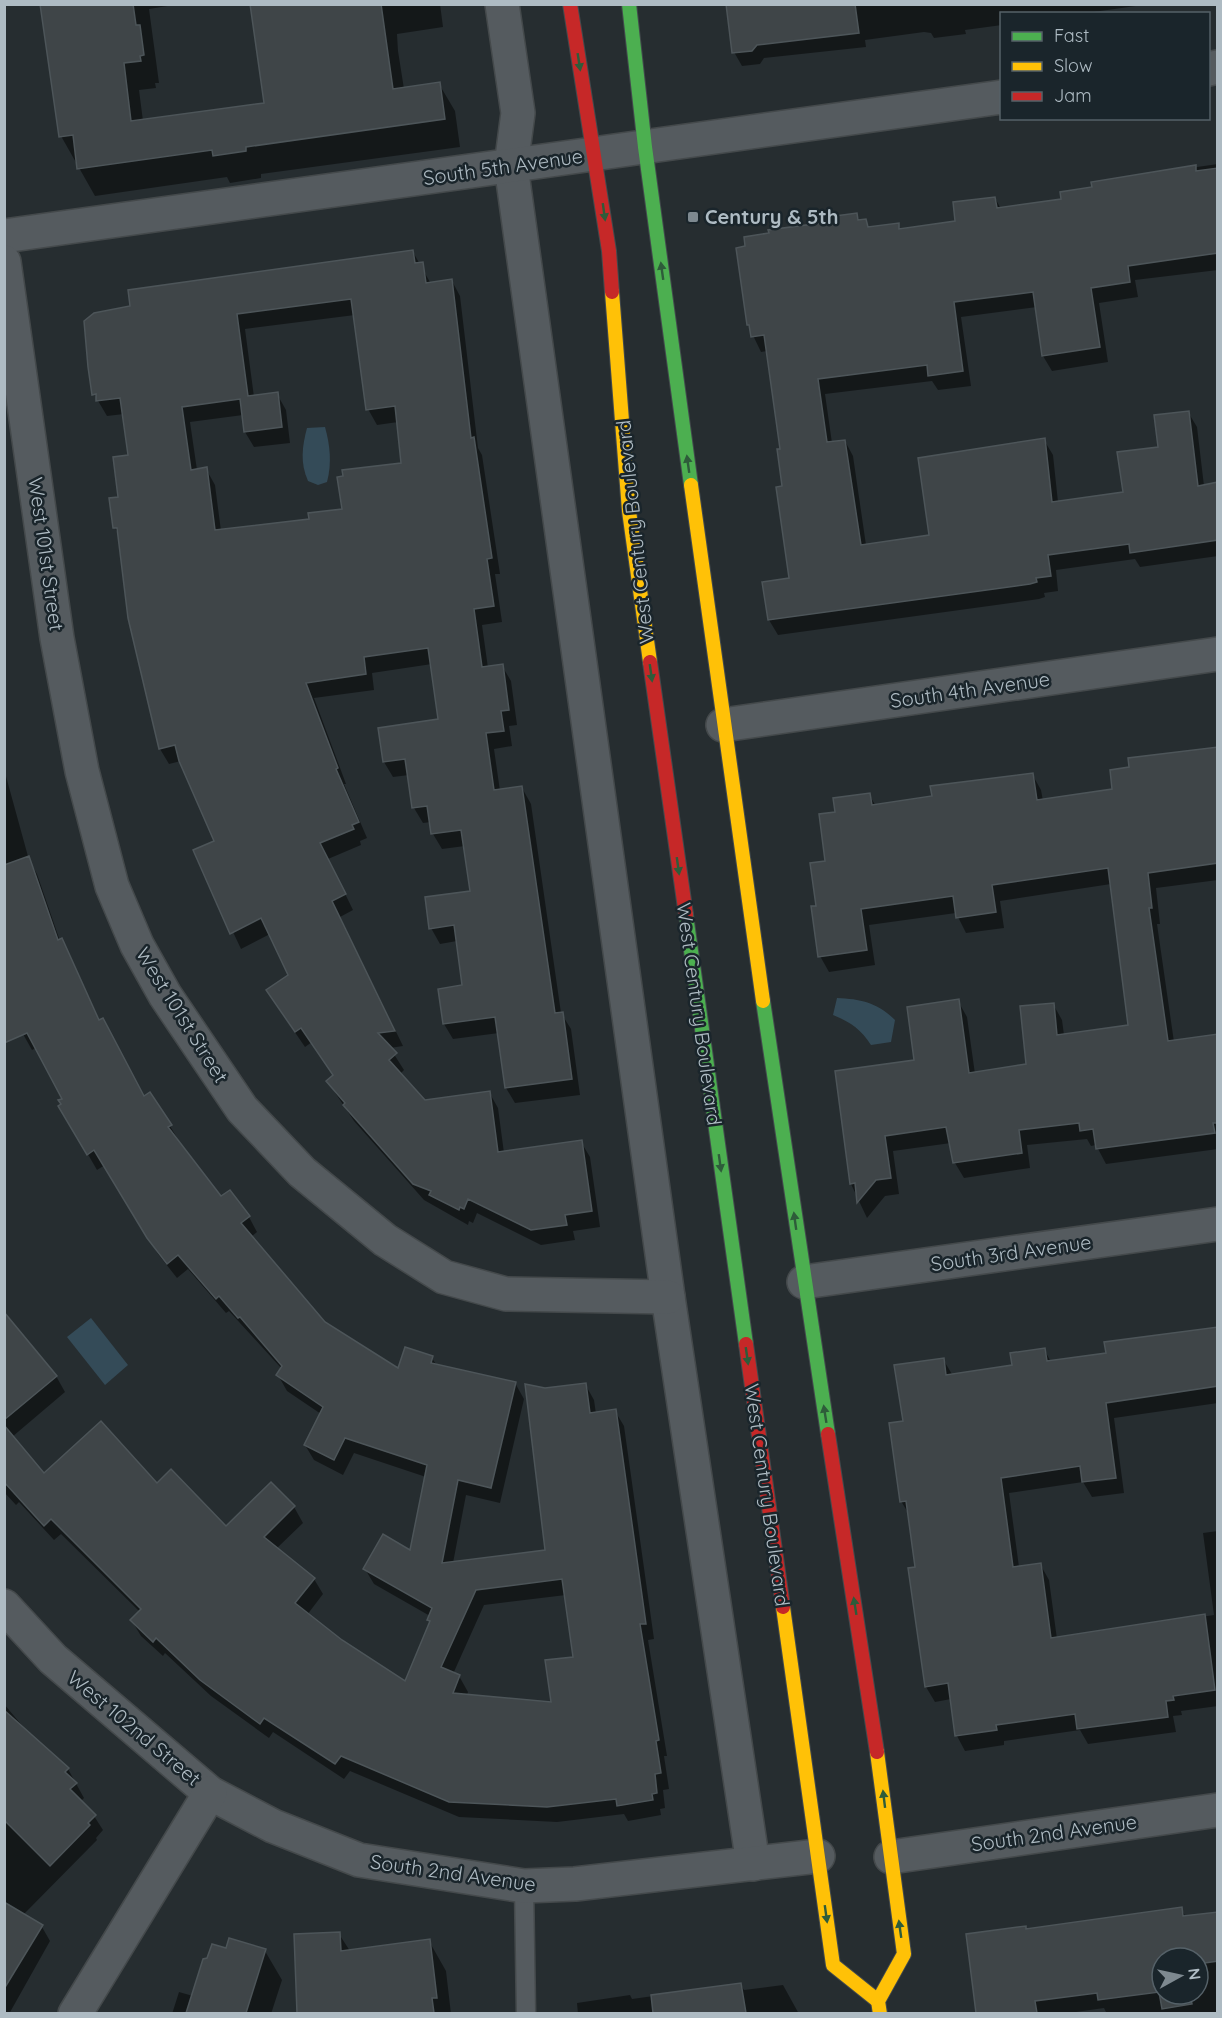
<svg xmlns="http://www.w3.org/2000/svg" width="1222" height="2018" viewBox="0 0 1222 2018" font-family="Quicksand,sans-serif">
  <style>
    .water { fill: #344b58 }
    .shadow { fill: #0007; fill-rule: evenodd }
    .building { fill: #3f4548; stroke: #4d5559; stroke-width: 1.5; fill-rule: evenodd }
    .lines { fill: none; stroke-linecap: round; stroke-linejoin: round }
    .lane-casing { stroke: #44494b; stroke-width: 21 }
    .street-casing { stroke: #44494b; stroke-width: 36 }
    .fast-casing { stroke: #434a4d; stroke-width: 16 }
    .slow-casing { stroke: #434a4d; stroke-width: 16 }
    .jam-casing { stroke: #434a4d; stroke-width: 16 }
    .lane { stroke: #555b5f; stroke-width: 18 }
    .street { stroke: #555b5f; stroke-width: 33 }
    .fast { stroke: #4caf50; stroke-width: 14 }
    .slow { stroke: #ffc107; stroke-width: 14 }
    .jam { stroke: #c62828; stroke-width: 14 }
    .oneway { fill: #2e5c3a }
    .poi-dot { fill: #7e8990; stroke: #1a252b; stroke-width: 2 }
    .labels { text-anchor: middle; stroke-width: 5; stroke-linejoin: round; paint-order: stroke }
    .street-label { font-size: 20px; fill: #aebbc3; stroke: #1a252b }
    .poi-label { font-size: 20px; font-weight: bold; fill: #aebbc3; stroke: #1a252b; text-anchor: start }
  </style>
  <rect width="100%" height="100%" fill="#262d30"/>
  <g class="water">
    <path d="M325,427C330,445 332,463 327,482L318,485L308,481C300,463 302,447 307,428Z"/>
    <path d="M837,998C861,999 878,1003 895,1020L891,1042L871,1045C861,1029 850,1022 833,1015Z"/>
    <path d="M91,1318L128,1365L105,1385L67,1337Z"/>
  </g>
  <g class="shadow">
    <path d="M49,4H180L149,9L159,83H155L156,88L139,90L143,121L266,104L252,4H440L443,27L397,34L398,51L404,89L439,84L455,111L460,147L261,174V178L230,183L227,177L95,196L61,136Z"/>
    <path d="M727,4H1150L1079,14H1002V25L965,30L966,34L934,38L931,33L924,32L865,40L866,47L764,58L760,64L742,66L734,52Z"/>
    <path d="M1218,164V270L1135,280L1138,297L1099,303L1108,362L1052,371L1043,356L1037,307L961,317L971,386L938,390L932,381L825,394L832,443L845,441L853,456L866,545L930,536L1044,440L1053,455L1058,502L1124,493L1188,412L1197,427L1204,486L1218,484V556L1140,567L1135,559L1056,570L1058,591L1044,593L1045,597L1039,599L778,635L769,620L791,580L782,450L768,351L761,352L748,325L830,223L856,214L860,222L866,221L870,229L898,225L901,230L957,223L995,198L1001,209L1063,200L1127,177Z"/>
    <path d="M413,252L431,284L452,281L460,296L478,448L482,455L500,574H495L502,622L482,625L488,668L502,666L511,681L517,725L509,726L512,746L494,749L500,791L522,788L531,804L561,1013L571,1029L580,1095L515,1103L506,1088L499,1033L453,1039L444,1024L464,987L457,941L440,944L431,928L471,892L465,846L442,849L433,834L431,822L423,823L414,808L409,775L393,777L384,762L440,720L432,664L372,673L374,690L314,698L346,784H344L367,838L360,841L361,845L328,859L353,910L340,917L403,1046L390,1048L404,1070L400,1074L424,1101L489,1092L498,1108L504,1153L581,1142L590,1157L600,1227L573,1231L575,1240L541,1245L477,1213L473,1223L469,1221L468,1225L424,1200L354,1121L328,1082L334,1076L312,1042L305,1047L277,1006L268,991L290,975L270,934L241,949L195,851L216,842L181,761L169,764L160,749L120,537L115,528L130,457L124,414L107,416L94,394L85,322ZM355,315L368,409L377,425L398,422L403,464L343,510L310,521L221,531L215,485L206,469L197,470L190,422L243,415L245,432L254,447L290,443L286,410L277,394L254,397L245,329Z"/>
    <path d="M1218,748V880L1156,888L1160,924H1157L1174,1042L1218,1035V1149L1106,1164L1096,1145L1091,1146L1087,1139L1027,1145L1030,1168L964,1178L955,1163L951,1143L893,1151L899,1194L885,1196L867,1218L851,1184L916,1061L958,1001L967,1017L975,1074L1027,1066L1053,1004L1062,1020L1064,1035L1129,1026L1111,884L1000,901L1004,928L966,933L956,913L869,925L875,965L829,972L820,956L818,907L836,813L869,795L876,806L933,797L1032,774L1041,790L1043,801L1114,791L1131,768Z"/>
    <path d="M4,769L29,860L37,874L60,941L70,956L100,1021L144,1097L170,1126L179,1141L177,1142L221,1198L249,1217L257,1232L251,1237L324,1324L399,1370L432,1358L437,1366L515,1383L524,1399L500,1503L466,1495L453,1563L546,1551L545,1390L585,1384L594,1400L596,1414L615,1411L624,1426L654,1639L648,1640L667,1756H664L669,1789L663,1790L665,1808L660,1809L661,1815L628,1821L624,1814L557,1822L459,1817L350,1771L344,1779L273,1732L269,1738L211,1696L165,1653L163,1656L141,1636L132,1621L140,1612L61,1534L54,1540L19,1502L16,1505L4,1492V1315L56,1376L65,1392L12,1437L44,1475L157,1485L226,1528L294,1507L303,1523L276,1549L314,1579L323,1594L307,1615L342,1642L406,1683L430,1623V1616L374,1584L365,1569L411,1552L426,1477L354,1453L343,1475L314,1460L305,1445L321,1414L287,1391L278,1375L282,1369L229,1311L226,1313L188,1269L177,1278L158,1254L105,1165L97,1170L60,1106L64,1100L36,1048L32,1050L23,1034L4,993ZM566,1595L575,1658L552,1704L467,1695L468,1692L459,1676L453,1674L484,1605Z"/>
    <path d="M1218,1328V1403L1114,1418L1124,1493L1092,1497L1083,1482L1009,1493L1019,1567L1040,1564L1049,1580L1057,1639L1214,1615L1203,1533L1218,1531V1706L1181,1711L1182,1715L1173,1716L1176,1732L1088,1744L1080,1730L1004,1741V1745L965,1751L957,1736L951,1699L935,1702L926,1687L917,1568L910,1516L901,1501L904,1423L943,1359L953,1376L1013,1366L1044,1349L1051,1362L1108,1354Z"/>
    <path d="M4,1704L30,1735L68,1769L84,1798L80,1802L94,1816L103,1830L96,1838L97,1840L24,1914L42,1927L50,1941L9,2014H4Z"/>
    <path d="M1181,1909L1186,1917L1218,1913V2014H1107L1104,2008L1062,2014H978L967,1935L1026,1930ZM1162,1958H1198V1994H1162Z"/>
    <path d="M339,1934L350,1951L429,1941L446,1971L451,2014H299L296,1936Z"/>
    <path d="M227,1950L265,1951L282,1980L271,2014H172L179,1992L193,1996Z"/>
    <path d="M740,1984L744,1990L783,1985L799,2014H578L577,2003L630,1995L632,1999Z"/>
  </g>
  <g class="building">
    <path d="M40,4H133L136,25H140L144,55L140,56L141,61L124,63L131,121L264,103L250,4H381L393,89L440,82L445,119L246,147V151L213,156L212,150L77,169L73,135L59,137Z"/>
    <path d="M726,4H855L859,33L757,45L752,51L732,53Z"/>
    <path d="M1196,165V171L1218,168V253L1128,266L1130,282L1091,288L1100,347L1042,356L1033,292L954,302L963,371L928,376L927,365L818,379L827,442L845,440L861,545L929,535L918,458L1045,438L1052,502L1123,492L1117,452L1158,447L1154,415L1189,411L1198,486L1218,482V540L1130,553L1129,544L1048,555L1051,576L1036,578L1037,582L1030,584L768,620L762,582L789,578L776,487L782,486L777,449H780L764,335L751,337L749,325H747L736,248L745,246L744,237L769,233L768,230L829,222L828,217L857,213L858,220L866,219L868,227L899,223V229L955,221L953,202L995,197L997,208L1061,199L1060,192L1092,187L1091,182Z"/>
    <path d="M413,250L415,263L423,262L426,283L452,279L471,438L474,437L492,558L487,559L494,606L474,609L482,667L503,664L509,710L501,711L504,731L486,733L494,790L522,786L555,1013L563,1012L572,1079L505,1088L495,1017L443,1024L438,989L462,985L454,925L429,929L425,897L470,891L461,830L431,834L427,806L412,808L405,759L383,762L378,728L438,719L428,648L364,657L366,674L306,683L338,768L336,769L359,822L352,825L354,829L320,843L346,894L332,901L395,1031L378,1033L397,1053L389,1060L425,1100L490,1091L498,1152L582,1140L592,1211L565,1215L567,1225L531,1230L468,1199L464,1209L460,1207L459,1210L429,1195L431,1191L413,1184L343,1105L345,1103L326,1081L333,1075L301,1028L295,1032L266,990L288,975L261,918L230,934L193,850L214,841L179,761L175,745L159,749L128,618L117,528H113L109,498L118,497L113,457L128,455L120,398L96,401V394L92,395L88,367L84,321L94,313L130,306L128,290ZM351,299L366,410L395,406L401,463L342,470L343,476L337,477L342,509L308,513L309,519L215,530L207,467L191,470L182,407L240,399L244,432L282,427L278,392L248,396L237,314Z"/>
    <path d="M1218,747V863L1148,873L1152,908H1149L1168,1041L1218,1034V1123H1213L1215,1133L1096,1149L1093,1129L1080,1131L1079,1123L1019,1130L1022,1153L953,1163L946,1127L885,1136L891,1178L876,1180L857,1203L855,1183L850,1184L835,1071L914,1060L907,1007L959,999L969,1073L1026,1064L1020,1006L1054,1003L1057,1035L1128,1025L1108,868L992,885L996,912L956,918L953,896L861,909L867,950L818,957L811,906H816L810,863L825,861L819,814L835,812L833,798L870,793L872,805L932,796L930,786L1033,773L1037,800L1112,789L1110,770L1129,767L1128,758Z"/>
    <path d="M29,856L58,940L62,938L99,1020L103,1018L144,1096L150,1092L172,1125L168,1127L221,1196L230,1190L250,1216L241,1223L325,1322L398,1368L405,1347L433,1356L431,1363L516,1382L491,1488L458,1480L442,1563L545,1550L525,1384L545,1388L586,1383L590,1413L616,1409L646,1624H640L659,1740L656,1741L661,1773L655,1774L657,1793L652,1794L653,1800L617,1806L616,1799L547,1807L449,1802L341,1756L335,1764L264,1718L260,1724L200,1680L156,1638L153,1642L130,1620L141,1609L51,1519L44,1526L4,1482V1425L44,1473L101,1421L157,1483L171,1469L226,1526L271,1482L295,1506L264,1537L315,1578L295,1603L342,1640L405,1681L430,1621L427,1620L432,1608L363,1569L383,1534L410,1550L427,1465L345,1438L334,1460L304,1445L323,1407L276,1375L282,1366L240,1317L238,1318L219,1296L216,1299L178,1255L167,1264L147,1238L94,1150L87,1155L58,1106L61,1104L58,1100L62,1099L27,1033L4,1043V865ZM562,1579L573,1657L545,1660L551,1702L453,1693L460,1675L441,1667L476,1590Z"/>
    <path d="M4,1312L57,1376L4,1420Z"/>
    <path d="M1218,1327V1386L1106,1403L1116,1478L1082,1482L1080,1466L1001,1478L1013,1567L1041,1563L1051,1638L1205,1614L1215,1690L1173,1696L1174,1700L1166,1701L1168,1717L1077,1729L1075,1714L996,1725L997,1730L955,1736L948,1683L925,1687L908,1568L915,1567L906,1501L900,1502L889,1423L903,1421L894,1365L944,1358L946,1375L1012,1365L1010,1353L1045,1348L1047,1361L1106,1353L1104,1342Z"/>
    <path d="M4,1710L69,1768L65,1772L77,1783L70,1789L96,1815L88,1823L90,1825L50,1866L4,1820Z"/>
    <path d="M4,1902L43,1925L4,1989Z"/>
    <path d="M1182,1907L1183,1916L1218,1912V1961L1198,1964V1958H1162V1994H1190L1192,2004L1162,2009L1159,1992L1098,2000L1097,1993L1035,2001L1037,2013H976L966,1934L1026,1926V1929Z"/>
    <path d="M340,1932L341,1951L430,1939L437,1998H432L434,2013H297L294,1934Z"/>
    <path d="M229,1938L266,1949L246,2013H186L203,1959L207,1958L212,1944L226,1948Z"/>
    <path d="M741,1983L746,2013H653L651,1995Z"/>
  </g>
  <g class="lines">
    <defs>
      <path id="lane" d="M524,1886L526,2014"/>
      <g id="street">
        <path d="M502,4L518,113L511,166L668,1297L753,1864"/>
        <path d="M1208,69L1218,67"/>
        <path d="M4,236L1002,97"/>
        <path d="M4,262L57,638L82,771L112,886L137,945L165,995L242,1109L302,1172L385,1240L444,1277L506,1294L668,1297"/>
        <path d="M723,725L1218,654"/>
        <path d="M804,1282L1218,1224"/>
        <path d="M4,1606L53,1659L210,1793L273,1826L359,1860L524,1886L575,1884L818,1856"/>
        <path d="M891,1857L1218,1810"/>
        <path d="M75,2014L210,1793"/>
      </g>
      <g id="fast">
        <path d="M629,4L645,147L691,485"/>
        <path d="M686,915L746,1344"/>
        <path d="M763,1001L828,1434"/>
      </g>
      <g id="slow">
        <path d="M612,292L629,511L650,662"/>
        <path d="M691,485L763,1001"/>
        <path d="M783,1607L833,1965L878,2001"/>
        <path d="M877,1752L904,1954L878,2001L880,2014"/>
      </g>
      <g id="jam">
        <path d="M570,4L609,251L612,292"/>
        <path d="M650,662L686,915"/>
        <path d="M746,1344L783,1607"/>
        <path d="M828,1434L877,1752"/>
      </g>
    </defs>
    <use href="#lane" class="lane-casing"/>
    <use href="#street" class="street-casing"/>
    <use href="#fast" class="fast-casing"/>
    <use href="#slow" class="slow-casing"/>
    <use href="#jam" class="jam-casing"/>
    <use href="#lane" class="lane"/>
    <use href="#street" class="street"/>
    <use href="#fast" class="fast"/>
    <use href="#slow" class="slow"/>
    <use href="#jam" class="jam"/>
  </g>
  <defs><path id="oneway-solid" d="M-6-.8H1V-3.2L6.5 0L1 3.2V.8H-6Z" transform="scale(1.5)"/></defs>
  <g class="oneway">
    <use href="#oneway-solid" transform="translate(579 62) rotate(81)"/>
    <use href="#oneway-solid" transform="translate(604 212) rotate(82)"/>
    <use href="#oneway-solid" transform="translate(662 271) rotate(-98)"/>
    <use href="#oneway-solid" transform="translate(688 464) rotate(-98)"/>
    <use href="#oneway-solid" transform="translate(651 673) rotate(82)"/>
    <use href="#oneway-solid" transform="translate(678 866) rotate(82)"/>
    <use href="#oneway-solid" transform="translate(720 1163) rotate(82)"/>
    <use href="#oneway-solid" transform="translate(795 1221) rotate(-98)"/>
    <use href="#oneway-solid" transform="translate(747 1356) rotate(82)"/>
    <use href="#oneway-solid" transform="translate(825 1414) rotate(-99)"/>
    <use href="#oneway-solid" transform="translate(855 1606) rotate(-99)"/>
    <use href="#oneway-solid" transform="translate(884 1799) rotate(-97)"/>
    <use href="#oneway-solid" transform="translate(826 1914) rotate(82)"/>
    <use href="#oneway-solid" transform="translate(900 1929) rotate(-98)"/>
  </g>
  <rect class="poi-dot" x="687" y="211" width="12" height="12" rx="3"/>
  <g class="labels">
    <g class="street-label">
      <text transform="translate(503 167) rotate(-8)" y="7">South 5th Avenue</text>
      <text transform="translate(635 532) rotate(-96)" y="7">West Century Boulevard</text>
      <text transform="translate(46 554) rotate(82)" y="7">West 101st Street</text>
      <text transform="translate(970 690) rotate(-8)" y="7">South 4th Avenue</text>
      <text transform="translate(699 1014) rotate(82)" y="7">West Century Boulevard</text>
      <text transform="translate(182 1015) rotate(58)" y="7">West 101st Street</text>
      <text transform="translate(1011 1253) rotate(-8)" y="7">South 3rd Avenue</text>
      <text transform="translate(767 1495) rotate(82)" y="7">West Century Boulevard</text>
      <text transform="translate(134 1728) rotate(40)" y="7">West 102nd Street</text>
      <text transform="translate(1054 1833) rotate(-8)" y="7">South 2nd Avenue</text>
      <text transform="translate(453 1873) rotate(8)" y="7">South 2nd Avenue</text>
    </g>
    <g class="poi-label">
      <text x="705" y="224">Century &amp; 5th</text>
    </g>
  </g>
  <rect width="1222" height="2018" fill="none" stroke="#aebbc3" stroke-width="12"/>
  <rect x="1000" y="12" width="210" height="108" fill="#1a252b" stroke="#556168" stroke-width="1.5"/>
  <rect x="1012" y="32" width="30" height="9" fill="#4caf50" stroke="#556168" stroke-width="1.5"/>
  <text x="1054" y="42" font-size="18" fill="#aebbc3">Fast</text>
  <rect x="1012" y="62" width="30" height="9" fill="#ffc107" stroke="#556168" stroke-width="1.5"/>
  <text x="1054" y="72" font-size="18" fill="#aebbc3">Slow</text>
  <rect x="1012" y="92" width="30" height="9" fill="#c62828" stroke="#556168" stroke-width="1.5"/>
  <text x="1054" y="102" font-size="18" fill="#aebbc3">Jam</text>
  <g transform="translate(1180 1976) rotate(82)"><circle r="28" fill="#1a252b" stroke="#556168" stroke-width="1.5"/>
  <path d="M0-4.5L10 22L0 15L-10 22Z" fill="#7e8990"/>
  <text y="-9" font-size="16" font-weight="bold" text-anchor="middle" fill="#aebbc3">N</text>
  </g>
</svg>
